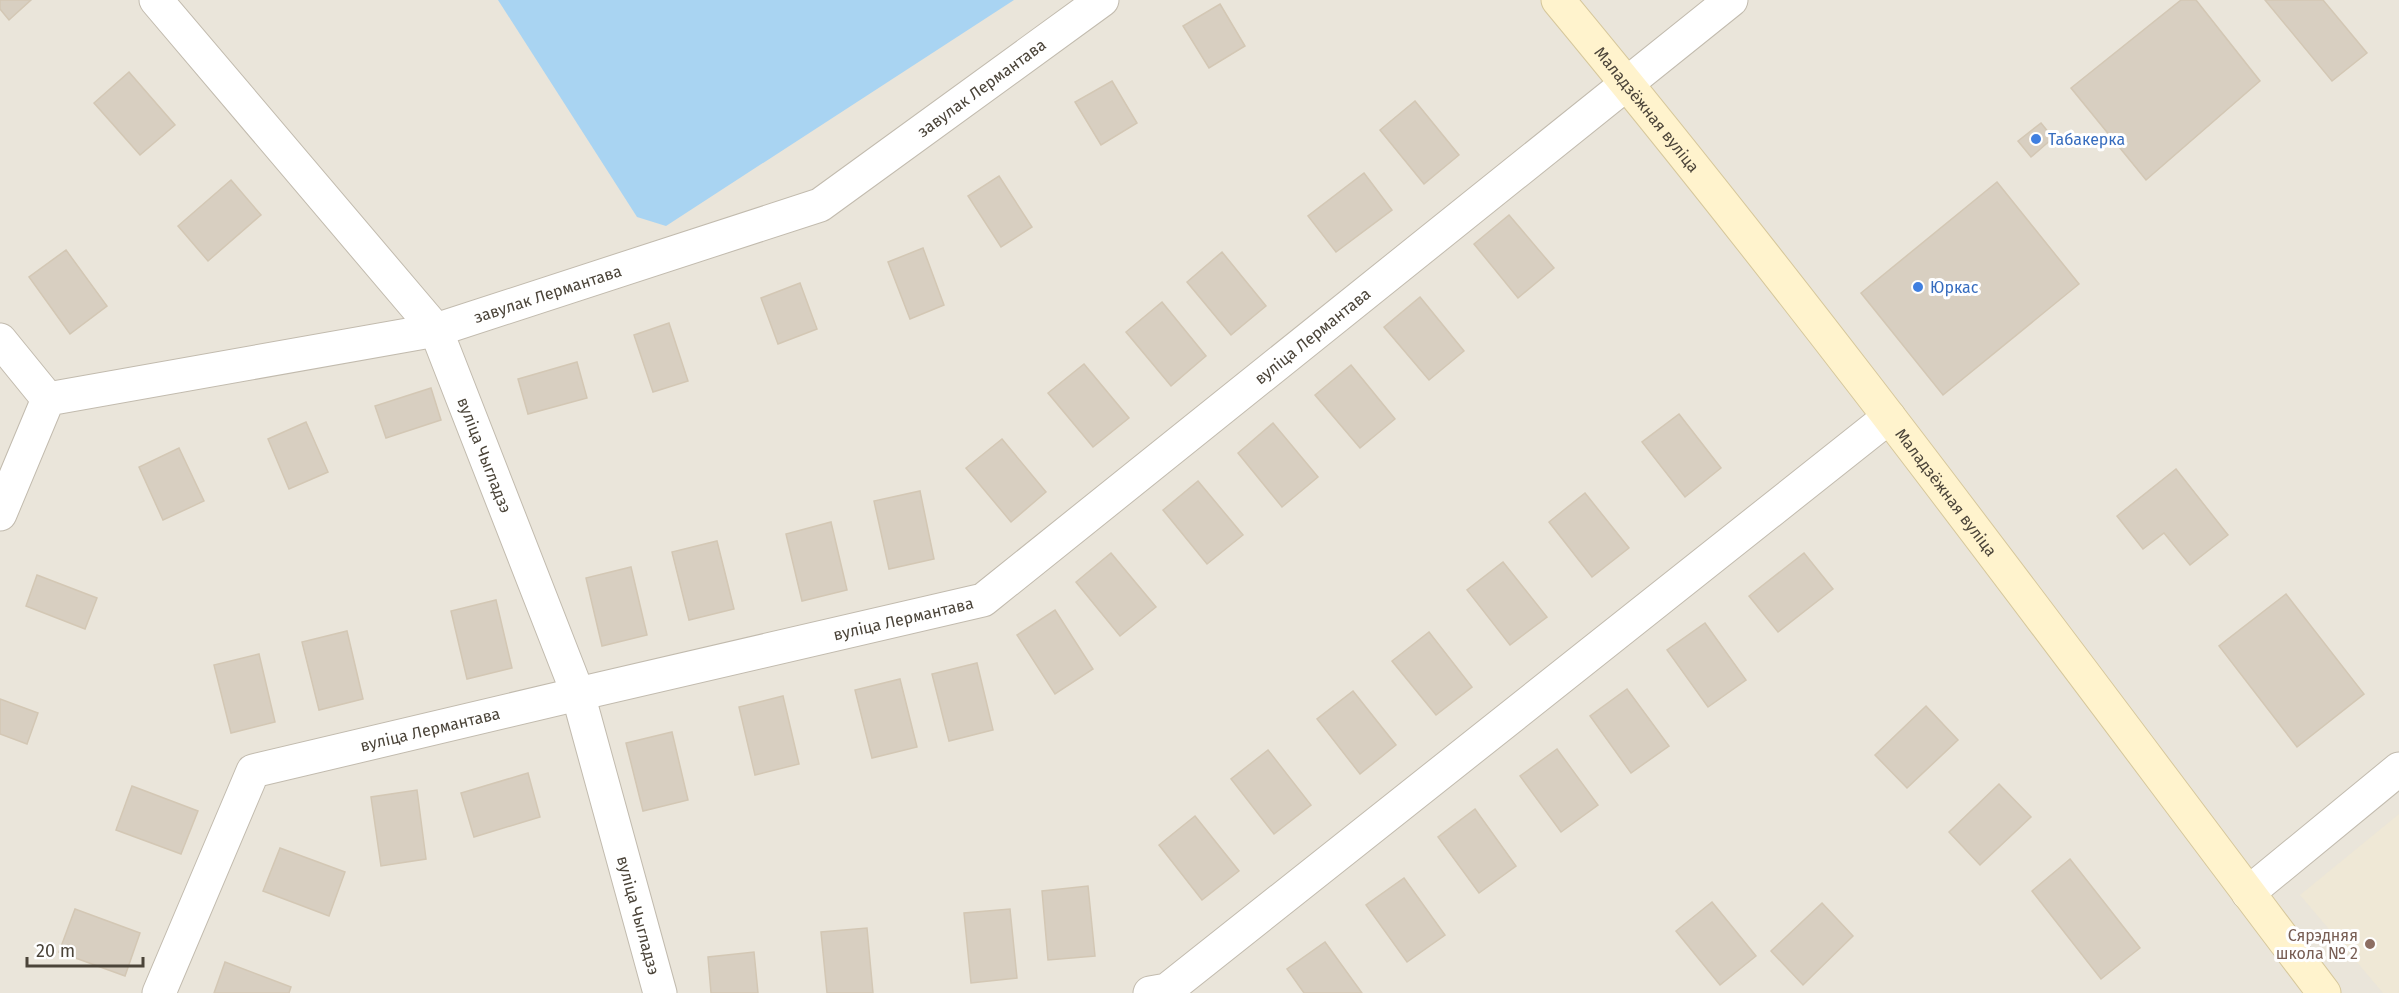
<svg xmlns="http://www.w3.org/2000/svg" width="2399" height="993" viewBox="0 0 2399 993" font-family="'Fira Sans',sans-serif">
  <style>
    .residential { fill: #eae5da }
    .education { fill: #efe8d6 }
    .water { fill: #a9d4f2 }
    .building { fill: #d8cfc1; stroke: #d3c7b4; stroke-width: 1.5 }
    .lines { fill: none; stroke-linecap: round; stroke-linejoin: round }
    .street-casing { stroke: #c2bbae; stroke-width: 35 }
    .secondary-casing { stroke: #d6c79b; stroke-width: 35 }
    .street { stroke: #fff; stroke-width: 33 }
    .secondary { stroke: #fff3cd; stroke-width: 33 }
    .shop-dot { fill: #3f7fe0; stroke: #fff; stroke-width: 2 }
    .education-dot { fill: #8d6e63; stroke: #fff; stroke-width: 2 }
    .labels { text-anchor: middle; stroke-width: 6; stroke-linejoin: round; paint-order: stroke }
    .street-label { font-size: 16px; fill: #4b4439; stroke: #fff }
    .shop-label { font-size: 16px; fill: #366cbe; stroke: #fff; text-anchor: start }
    .education-label { font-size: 16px; fill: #785e54; stroke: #fff; text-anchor: end }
  </style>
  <rect width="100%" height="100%" fill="#f6f3ec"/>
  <rect class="residential" x="0" y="0" width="2399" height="993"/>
  <path class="education" d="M2399,814V993H2383L2300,895Z"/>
  <path class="water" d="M498,0H1014L666,226L637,217Z"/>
  <g class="building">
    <path d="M0,0H31L9,20L0,9Z"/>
    <path d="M2181,0H2196L2260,81L2146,180L2071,88Z"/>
    <path d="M2265,0H2323L2367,53L2332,81Z"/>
    <path d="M1220,4L1245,46L1209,68L1183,26Z"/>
    <path d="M129,72L175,125L140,155L94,103Z"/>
    <path d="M1112,81L1137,123L1101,145L1075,102Z"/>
    <path d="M1415,101L1459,155L1424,184L1380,130Z"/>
    <path d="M2041,123L2053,138L2031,157L2018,141Z"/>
    <path d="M1364,173L1392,210L1336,252L1308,216Z"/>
    <path d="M999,176L1032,227L1001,247L968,196Z"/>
    <path d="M231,180L261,215L208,261L178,226Z"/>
    <path d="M1997,182L2079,284L1943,395L1861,293Z"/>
    <path d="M1509,215L1554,268L1518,298L1474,244Z"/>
    <path d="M923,248L944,305L910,319L888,262Z"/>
    <path d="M66,250L107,306L70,334L29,277Z"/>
    <path d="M1222,252L1266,306L1231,335L1187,282Z"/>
    <path d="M800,283L817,329L778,344L761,298Z"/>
    <path d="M1420,297L1464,351L1429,380L1384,327Z"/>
    <path d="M1162,302L1206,356L1171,386L1126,332Z"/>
    <path d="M669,323L688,381L653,392L634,335Z"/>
    <path d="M577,362L587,398L528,414L518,379Z"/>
    <path d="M1084,364L1129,418L1093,447L1048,393Z"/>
    <path d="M1351,365L1395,419L1360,448L1315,395Z"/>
    <path d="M431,388L441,420L386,438L375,406Z"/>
    <path d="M1679,414L1721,468L1685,497L1642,442Z"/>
    <path d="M306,422L328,472L289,489L268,439Z"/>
    <path d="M1273,423L1318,477L1282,507L1238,453Z"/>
    <path d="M1002,439L1046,492L1011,522L966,468Z"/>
    <path d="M179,448L204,501L163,520L139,467Z"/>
    <path d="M2176,469L2228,535L2190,565L2164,533L2143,549L2117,516Z"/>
    <path d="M1198,481L1243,535L1207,564L1163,510Z"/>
    <path d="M920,491L934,559L889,569L874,501Z"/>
    <path d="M1585,493L1629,548L1592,577L1549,522Z"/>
    <path d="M831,522L847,590L802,601L786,534Z"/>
    <path d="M717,541L734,609L689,620L672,552Z"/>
    <path d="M1111,553L1156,607L1120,636L1076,582Z"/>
    <path d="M1804,553L1833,589L1778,632L1749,596Z"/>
    <path d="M1503,562L1547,617L1510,645L1467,590Z"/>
    <path d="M631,567L647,635L602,646L586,578Z"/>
    <path d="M37,575L97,598L85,629L26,606Z"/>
    <path d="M2286,594L2364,694L2297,747L2219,646Z"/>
    <path d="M496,600L512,668L467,679L451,611Z"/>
    <path d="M1055,610L1093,669L1055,694L1017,635Z"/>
    <path d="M1705,623L1746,680L1708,707L1667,650Z"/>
    <path d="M347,631L363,699L319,710L302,642Z"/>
    <path d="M1429,632L1472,687L1436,715L1392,661Z"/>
    <path d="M259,654L275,722L231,733L214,665Z"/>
    <path d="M977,663L993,730L949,741L932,674Z"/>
    <path d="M900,679L917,747L872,758L855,690Z"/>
    <path d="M1627,689L1669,746L1631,773L1590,716Z"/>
    <path d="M1353,691L1396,745L1360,774L1317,719Z"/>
    <path d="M783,696L799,764L755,775L739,707Z"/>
    <path d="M0,699L38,713L27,744L0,734Z"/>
    <path d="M1926,706L1958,740L1907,788L1875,755Z"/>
    <path d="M672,732L688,800L643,811L626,743Z"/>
    <path d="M1557,749L1598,805L1561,832L1520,776Z"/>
    <path d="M1268,750L1311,805L1274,834L1231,779Z"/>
    <path d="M528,773L540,817L474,837L461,793Z"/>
    <path d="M1999,784L2031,817L1980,865L1949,832Z"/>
    <path d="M132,786L198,811L181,854L116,830Z"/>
    <path d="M417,790L426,859L381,866L371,797Z"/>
    <path d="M1475,809L1516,866L1479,893L1438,837Z"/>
    <path d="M1195,816L1239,871L1202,900L1159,845Z"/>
    <path d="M280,848L345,872L329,916L263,891Z"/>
    <path d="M2070,859L2140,948L2101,979L2032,891Z"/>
    <path d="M1404,878L1445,935L1407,962L1366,905Z"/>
    <path d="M1088,886L1095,956L1048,960L1042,891Z"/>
    <path d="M1712,902L1756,956L1720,985L1676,931Z"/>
    <path d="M1822,903L1853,936L1803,985L1771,951Z"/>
    <path d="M75,909L140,933L125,976L59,952Z"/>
    <path d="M1010,909L1017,978L971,983L964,913Z"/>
    <path d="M867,928L873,993H827L821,932Z"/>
    <path d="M1325,942L1362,993H1304L1287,969Z"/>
    <path d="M754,952L758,993H711L708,957Z"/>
    <path d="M225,962L291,987L289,993H214Z"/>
  </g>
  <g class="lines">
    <defs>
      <g id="street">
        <path id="s1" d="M156,0L436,330L578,694L660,993"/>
        <path d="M0,340L48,399"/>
        <path id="s2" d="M0,514L48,399L436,330L820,205L1102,0"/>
        <path d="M2248,893L2399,769"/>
        <path id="s3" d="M159,993L253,771L578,694L983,600L1731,0"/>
        <path d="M1150,993L1167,990L1889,417"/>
      </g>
      <g id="secondary">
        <path id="s4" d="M1558,0C1825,322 2072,660 2324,993"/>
      </g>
    </defs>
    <use href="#street" class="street-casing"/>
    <use href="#secondary" class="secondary-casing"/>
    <use href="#street" class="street"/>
    <use href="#secondary" class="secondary"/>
  </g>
  <g class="shop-dot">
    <circle cx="2036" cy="139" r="6"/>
    <circle cx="1918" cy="287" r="6"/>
  </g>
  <circle class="education-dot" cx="2370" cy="944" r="6"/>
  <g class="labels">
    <g class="street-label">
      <text dy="6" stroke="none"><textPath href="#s2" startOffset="1122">завулак Лермантава</textPath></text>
      <text dy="6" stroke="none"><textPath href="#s4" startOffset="141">Маладзёжная вуліца</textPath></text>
      <text dy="6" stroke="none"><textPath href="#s2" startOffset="636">завулак Лермантава</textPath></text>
      <text dy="6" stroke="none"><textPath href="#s3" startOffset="1413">вуліца Лермантава</textPath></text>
      <text dy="6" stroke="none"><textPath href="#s1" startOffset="567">вуліца Чыгладзэ</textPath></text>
      <text dy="6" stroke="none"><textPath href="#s4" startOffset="627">Маладзёжная вуліца</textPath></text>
      <text dy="6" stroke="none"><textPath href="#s3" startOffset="909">вуліца Лермантава</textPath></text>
      <text dy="6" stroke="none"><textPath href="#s3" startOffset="423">вуліца Лермантава</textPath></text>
      <text dy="6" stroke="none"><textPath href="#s1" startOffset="1053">вуліца Чыгладзэ</textPath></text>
    </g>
    <g class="shop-label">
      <text x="2048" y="145">Табакерка</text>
      <text x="1930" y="293">Юркас</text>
    </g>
    <g class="education-label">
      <text x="2358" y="941">Сярэдняя<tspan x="2358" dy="18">школа № 2</tspan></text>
    </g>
  </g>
  <path d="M27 957v9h116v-9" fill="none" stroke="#4b4439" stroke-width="3"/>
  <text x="36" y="957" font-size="18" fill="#4b4439" stroke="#ffffff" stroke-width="4.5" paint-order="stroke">20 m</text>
</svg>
